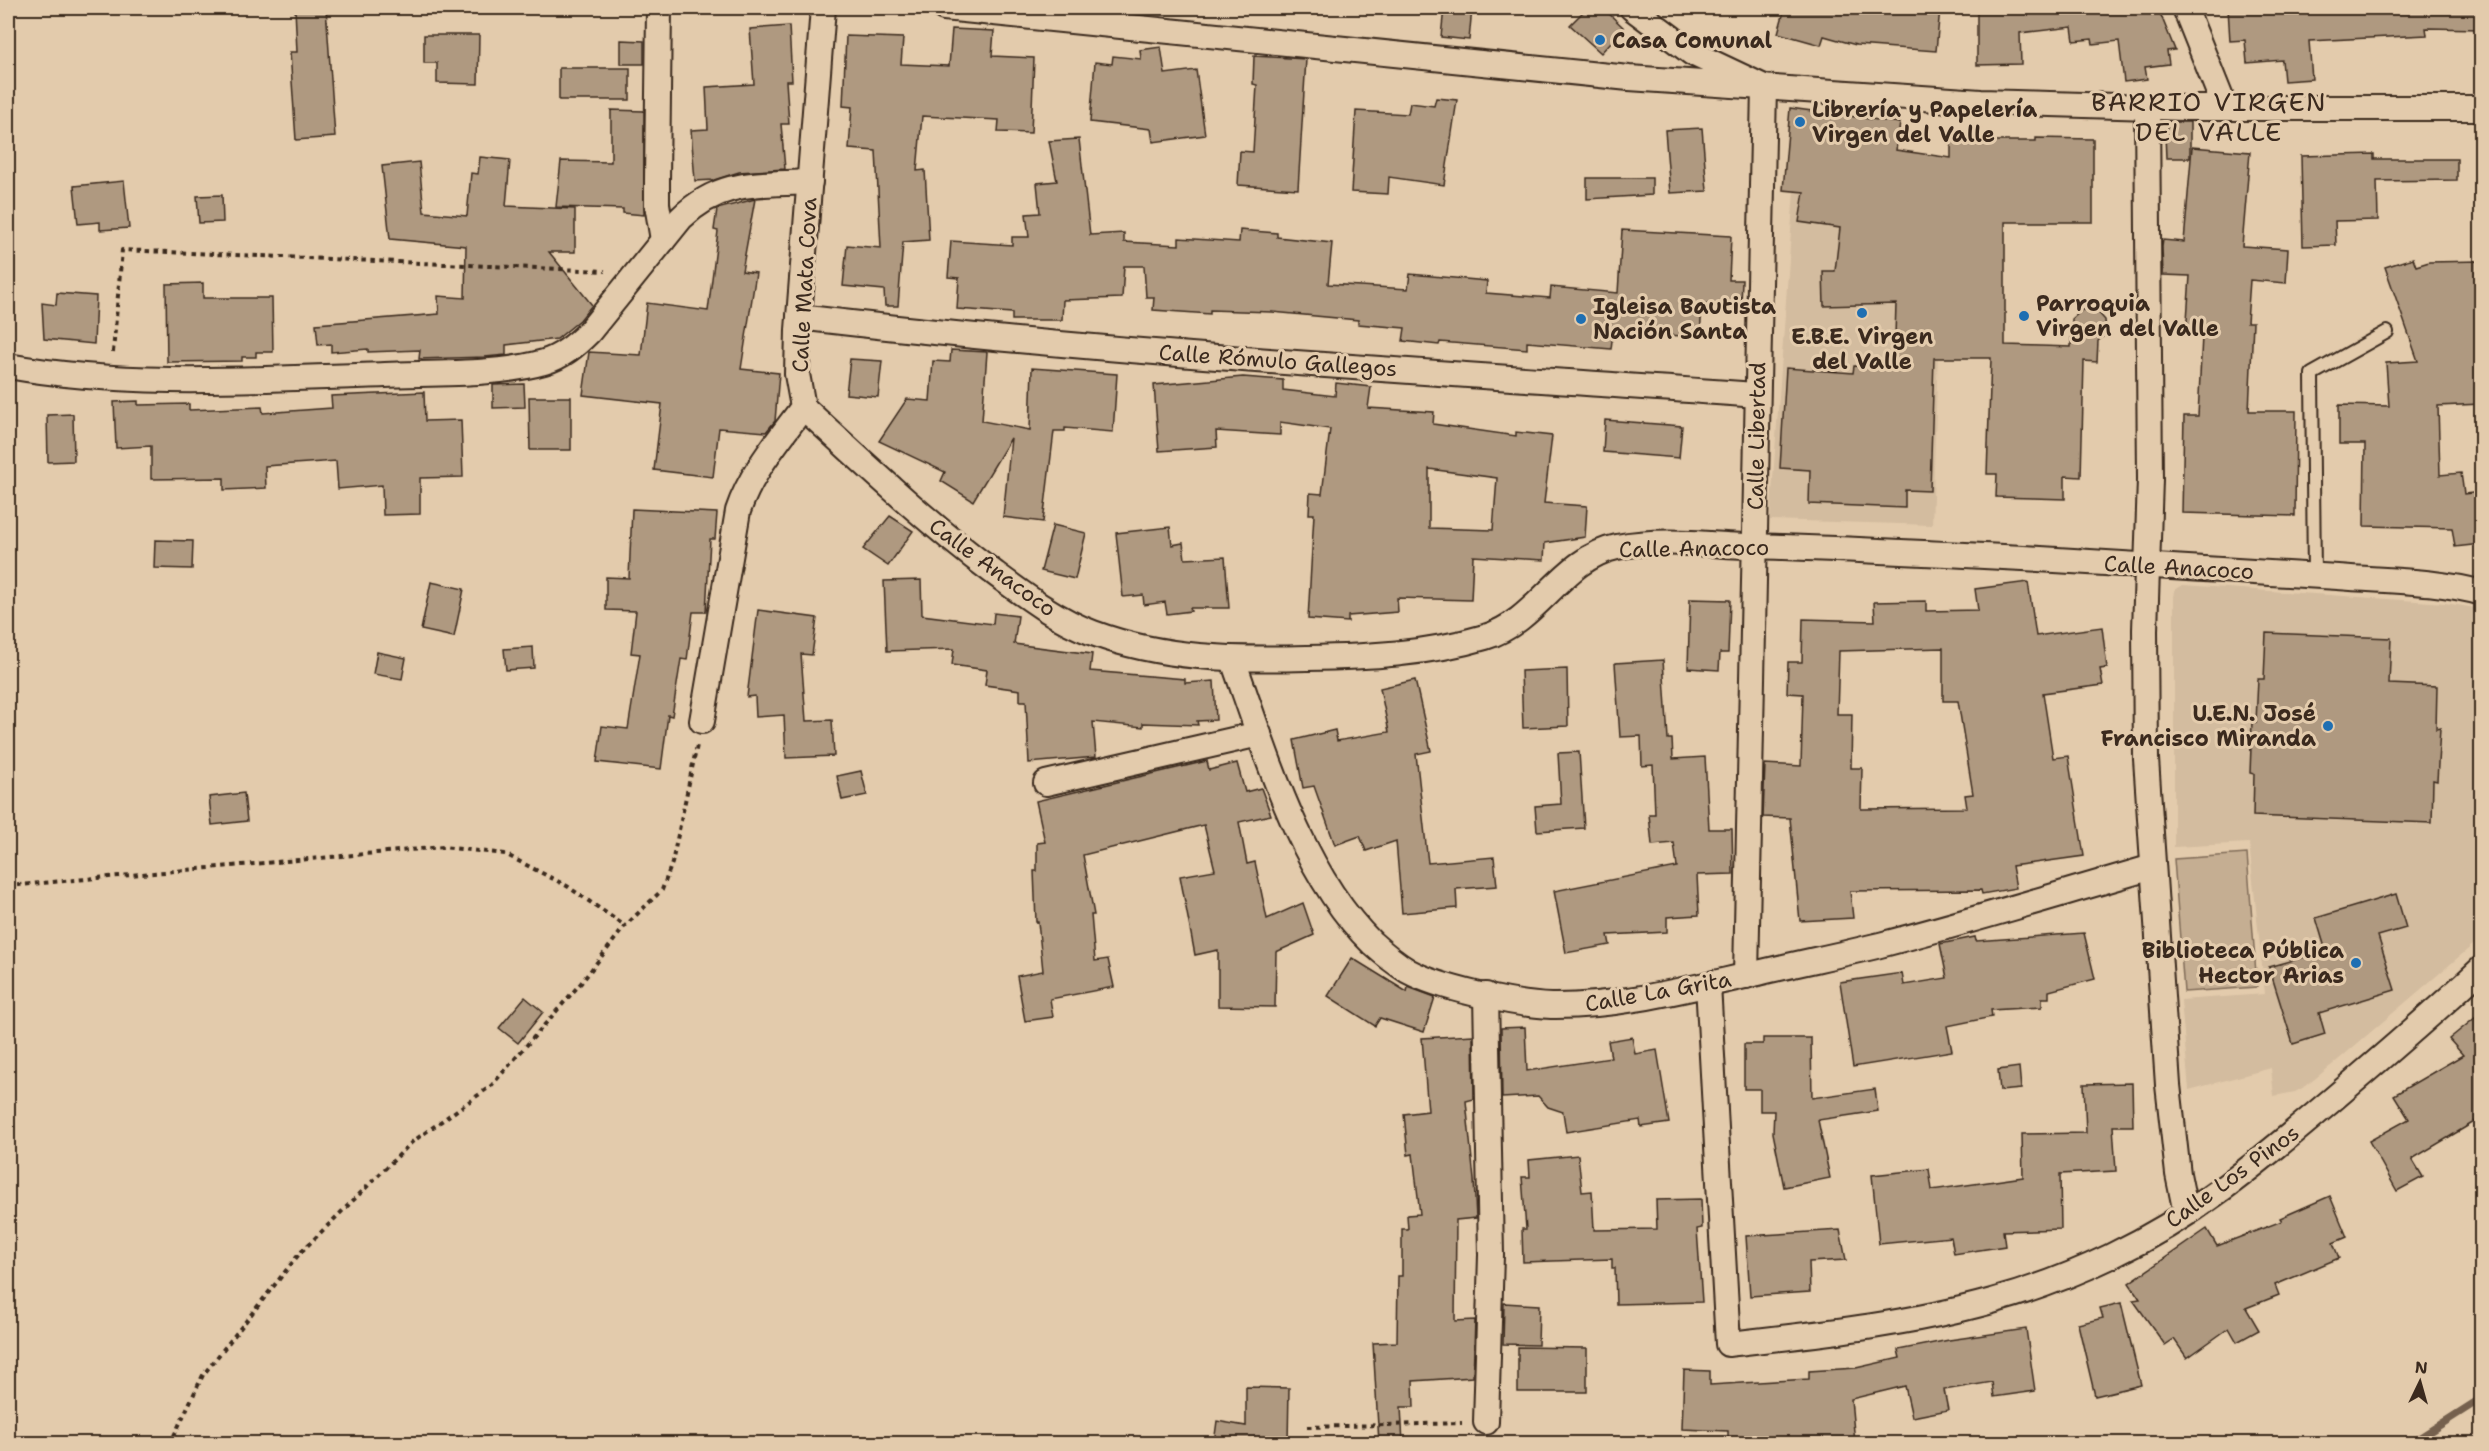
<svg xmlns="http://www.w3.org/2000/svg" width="2489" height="1451" viewBox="0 0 2489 1451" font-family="'Shantell Sans',sans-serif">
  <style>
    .built { fill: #d3bc9f }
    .pitch { fill: #c5ae92; stroke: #806c58; stroke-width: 1.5 }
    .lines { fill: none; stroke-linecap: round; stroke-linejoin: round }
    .stream { stroke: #74614e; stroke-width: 8 }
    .building { fill: #af9980; stroke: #3b2a1e; stroke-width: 1.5; fill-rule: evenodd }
    .service-casing { stroke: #3b2a1e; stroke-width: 16 }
    .minor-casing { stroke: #3b2a1e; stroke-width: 28 }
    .path { stroke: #3b2a1e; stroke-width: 4; stroke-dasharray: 4.5 4.5; stroke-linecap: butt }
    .service { stroke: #e3cbac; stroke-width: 12 }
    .minor { stroke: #e3cbac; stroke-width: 24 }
    .poi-dot { fill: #1f6fb2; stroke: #e3cbac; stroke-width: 2 }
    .labels { text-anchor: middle; stroke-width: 6; stroke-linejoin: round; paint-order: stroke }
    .poi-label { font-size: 22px; font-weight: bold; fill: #3b2a1e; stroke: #e3cbac; text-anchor: start }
    .street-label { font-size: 22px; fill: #3b2a1e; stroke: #e3cbac }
    .quarter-label { font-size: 26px; letter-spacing: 1.5px; fill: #3b2a1e; stroke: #e3cbac }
  </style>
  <rect width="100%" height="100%" fill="#e3cbac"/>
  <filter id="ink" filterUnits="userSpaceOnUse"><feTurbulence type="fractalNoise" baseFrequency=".0167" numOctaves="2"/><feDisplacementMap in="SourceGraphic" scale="12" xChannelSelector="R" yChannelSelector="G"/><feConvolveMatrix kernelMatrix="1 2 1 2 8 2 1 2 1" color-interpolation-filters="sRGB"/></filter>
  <g filter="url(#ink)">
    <g class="built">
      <path d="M1804,188L1943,207L1932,525L1770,520L1794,191L1803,193Z"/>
      <path d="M2183,585L2445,603L2481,609V938L2338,1060L2306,1086L2295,1092L2274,1096L2271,1068L2189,1090L2181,1000L2265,994L2249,843L2174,847V598L2175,590Z"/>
    </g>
    <path class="pitch" d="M2247,854L2257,987L2184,992L2174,859Z"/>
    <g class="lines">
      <path class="stream" d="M2410,1444L2482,1398"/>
    </g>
    <g class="building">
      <path d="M295,8H326L335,137L296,140L290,52H297Z"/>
      <path d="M1444,8H1472L1469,40L1441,37Z"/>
      <path d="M1587,8H1603L1624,28L1601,53L1570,25Z"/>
      <path d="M1785,8H1940L1936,51L1856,45L1824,36L1821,45L1778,33Z"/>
      <path d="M1977,8H2158L2175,50L2167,51L2169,64L2145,67L2147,79L2124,82L2119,41L2093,44L2092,39L2074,41L2072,27L2020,33L2021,64L1977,65Z"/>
      <path d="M2228,8H2481V29L2426,28L2427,35L2309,41L2312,79L2284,81L2282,60L2247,63L2245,40L2230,41Z"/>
      <path d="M789,26L792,81H786L789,124H781L785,169L739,172L714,180L695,181L691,130L708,129L706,87L754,84L750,29Z"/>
      <path d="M952,29L994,31L992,56L1034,58L1031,133L998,132L999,120L922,116L917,171L925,170L929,240L903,242L898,306H885L884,290L843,286L847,245L881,248L876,151L849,149L852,107L843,106L846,36L903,38L901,64L949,66Z"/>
      <path d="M424,35H479L478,84L437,83V63H424Z"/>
      <path d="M621,40L644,41V64H621Z"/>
      <path d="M1161,47L1165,74L1196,70L1205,135L1153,142L1151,129L1090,122L1095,62L1112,64L1113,56L1141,59L1140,50Z"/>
      <path d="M1254,56L1306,59L1298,189L1238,185L1240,151L1253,152L1257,85L1253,84Z"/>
      <rect x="559" y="68" width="71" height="32"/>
      <path d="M1436,98L1457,100L1444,185L1389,177L1388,194L1351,192L1356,111L1408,114L1410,103L1434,106Z"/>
      <path d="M1790,108L1900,123L1896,150L1951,158V141H2036V138L2093,139V222H2005V345L2071,347L2072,319L2082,310H2096L2105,320L2106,334L2098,341L2097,362L2084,361L2081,477L2065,476V499L1996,497L1997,474H1987L1991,358H1934L1930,491L1905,490V508L1809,504L1810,470L1780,468L1786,368L1853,373L1854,366L1894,367L1896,304L1824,306L1823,271H1835L1840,228L1799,222L1804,192L1783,190Z"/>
      <path d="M611,110L644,111V215L623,213V209L556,207L561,161L611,162Z"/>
      <path d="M2168,122H2190V158H2166L2165,134Z"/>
      <path d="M1702,128L1707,191L1670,193L1665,130Z"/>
      <path d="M1079,139L1090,235L1124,233V242L1179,245V238L1239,242L1240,230L1277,233V237L1332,243L1328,284L1408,289L1410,274L1487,281L1486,293L1550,298L1551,287L1618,293L1622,230L1731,236L1729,280H1742L1741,305L1702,304L1700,337L1613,332L1611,349L1527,342V349L1440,342L1439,345L1403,341L1405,328L1358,324V320L1272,312L1210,310V314L1153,310L1154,297H1146L1144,266H1124L1122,298L1063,300L1062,320H1012V313L957,309L959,278L948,277L951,241L1012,245V237H1029L1026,214L1040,213L1037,183L1057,181L1049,141Z"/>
      <path d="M2192,147L2250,152L2242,246L2288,249L2286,283L2250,280L2247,322H2253L2249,411H2296L2295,516L2182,513L2184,416H2198L2202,336L2186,335L2190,276L2163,275L2162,247L2163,240L2184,242Z"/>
      <path d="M2374,154V159H2457V180L2377,181L2378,220L2335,221L2336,245L2303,246L2301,156Z"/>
      <path d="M480,157L510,160L506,206L575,209V252H549L592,305L580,320L557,339L506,345V355L485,357L419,359L420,350L368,352V349L331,352V344L318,345L316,324L439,314L438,296L465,298L466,246L390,239L382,166L419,162L424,212L467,216L471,173L478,174Z"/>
      <path d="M1587,178H1652V195L1587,199Z"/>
      <path d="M124,181L129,228L100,230V222L78,224L74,186Z"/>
      <path d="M222,195L223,222L199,223L197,196Z"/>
      <path d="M755,199L742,271L756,273L741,369L779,373L775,421L766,432L719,428L713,477L654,470L662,404L583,395L589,352L641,355L647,303L708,311L718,231L714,230L717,209Z"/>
      <path d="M2413,258L2416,266L2429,262L2481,261V404L2438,406L2440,475L2461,473L2464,494L2481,492V544L2455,547L2452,528L2364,526L2365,444H2339V405L2389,406L2386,363L2418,361L2385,267Z"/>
      <path d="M203,283V298H272L273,352H256V357H242V361L167,362L166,284Z"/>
      <path d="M57,293L96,296L94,344L44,339L42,303L56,305Z"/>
      <path d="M951,350L987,352L982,421L1030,430L1032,368L1117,374L1113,432L1065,428V431H1054L1043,522L1003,517L1011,438L973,501L941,481L945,472L879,441L907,399L930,401L933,361L950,362Z"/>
      <path d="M850,359L882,361L878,397L846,394Z"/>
      <path d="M1243,377L1283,380V390L1335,396L1336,383L1371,387L1368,408L1434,412L1433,424L1516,436V432L1552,436L1544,503L1587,506L1585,537L1545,543L1544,560L1473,556L1471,600L1397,598L1398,612L1348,616V622L1308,619L1314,514H1309L1310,493L1322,494L1330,429L1280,422V435L1216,431L1217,447L1159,451L1154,385ZM1429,469L1497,478L1493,530L1429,528Z"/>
      <path d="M524,384L525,407L493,408V385Z"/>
      <path d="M424,392L425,421L461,420L463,477L420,478V514L383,515L382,485L338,489L336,461L265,466L266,488L224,490V478L151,479V446L116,448L114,402L138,401V405L189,404V410L262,407L263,413L332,408L331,396Z"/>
      <path d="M529,397H571V450H530Z"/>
      <path d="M73,414L74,461L48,462L47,415Z"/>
      <path d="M1605,420L1682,426L1679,458L1603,452Z"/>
      <path d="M632,509L717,513L715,539H710L706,612H693L687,660L681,659L672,716L668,715L661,769L597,762L602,726L628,729L640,654L631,653L636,611L606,610V577L629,578Z"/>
      <path d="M890,516L913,531L888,566L863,549Z"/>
      <path d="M1053,525L1086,533L1075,579L1041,571Z"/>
      <path d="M1170,527L1172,545L1183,543L1185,559L1225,557L1229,608H1190L1191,611L1167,614L1165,602L1144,605L1143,595L1123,597L1116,533Z"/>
      <path d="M155,540L193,541L192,569L154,568Z"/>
      <path d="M921,580L922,615L993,624L994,613L1018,616L1014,644L1092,654L1090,671L1185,679V683L1214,681L1216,720L1197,721L1198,725L1143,723V727L1093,722L1096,757L1029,763L1026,701H1020V690L985,685L987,670L952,665L954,649L887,651L884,581Z"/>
      <path d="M431,582L464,589L454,637L421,630Z"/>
      <path d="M2028,582L2036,636L2102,627L2107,668L2100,669L2103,685L2043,693L2053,758L2068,756L2084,856L2012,866L2016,888L1982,894L1981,890L1850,891L1853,918L1800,921L1790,818L1763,817L1765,764L1801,766L1803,694L1787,693L1788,662H1802L1803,619L1875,621L1874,602L1926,601V611L1978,610L1975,589ZM1943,648V701H1958L1973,794L1965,795L1967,808L1861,809L1862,768H1851L1852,714H1837L1839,651Z"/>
      <path d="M1690,599L1730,600L1728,653H1720L1719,670L1688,668Z"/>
      <path d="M758,610L817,618L812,655L801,654L806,721L832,720L834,756L786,758L784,715L756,717L755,696L747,697Z"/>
      <path d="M2266,633L2391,638L2389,684L2437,686L2436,729L2440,728L2437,781L2433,780L2432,823L2253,816L2254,774L2250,773L2252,721L2256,722L2258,679H2264Z"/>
      <path d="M533,647L534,668L506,670L504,649Z"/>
      <path d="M377,652L406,658L402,679L373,674Z"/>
      <path d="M1663,660L1668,739H1672L1673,759L1705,757L1709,829H1732L1733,874L1697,875L1699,915L1667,917V932L1608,935L1610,945L1566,953L1554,891L1677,867L1674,843L1652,845L1649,814H1655L1653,765L1642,766L1641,736L1620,737L1615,663Z"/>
      <path d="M1567,669L1568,726L1523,728L1521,671Z"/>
      <path d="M1415,680L1431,751L1416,754L1428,863L1494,857L1497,886L1456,889L1457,908L1402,913L1396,841L1366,851L1360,836L1335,845L1314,786L1303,788L1294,740L1335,730L1337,741L1389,732L1380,688Z"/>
      <path d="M1579,752L1584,828L1537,831L1535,806L1561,804L1558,753Z"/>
      <path d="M1207,761L1209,770L1237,763L1245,792L1261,788L1271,815L1239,822L1247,864L1255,862L1267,919L1303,903L1314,935L1276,952L1275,1007L1218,1006V950L1195,955L1180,876L1215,870L1204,825L1083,855L1094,915H1091L1095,961L1108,959L1114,987L1050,999L1053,1017L1025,1021L1017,976L1043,971L1038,922H1036L1034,871H1037V843L1045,842L1036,801Z"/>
      <path d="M861,771L867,795L842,800L837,776Z"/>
      <path d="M244,793L247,821L212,825L209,797Z"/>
      <path d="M2396,894L2406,928L2378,936L2395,990L2319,1013L2325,1034L2293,1044L2269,967L2326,951L2316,918Z"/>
      <path d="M2084,933L2095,979L2049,991V998H2042V1007L1991,1010L1992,1017L1947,1026L1952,1051L1853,1067L1840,982L1902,973L1904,985L1947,978L1940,944L1975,937L1976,941Z"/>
      <path d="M1352,958L1407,992L1408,987L1435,997L1424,1032L1380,1018L1375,1026L1328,996Z"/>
      <path d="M525,997L543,1012L518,1043L499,1028Z"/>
      <path d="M2481,1013V1118L2412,1159L2423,1177L2397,1191L2369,1141L2409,1119L2394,1095L2463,1055L2449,1039Z"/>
      <path d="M1525,1027L1527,1071L1611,1058L1608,1041L1632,1037L1635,1054L1657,1050L1669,1123L1641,1127L1640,1120L1566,1132L1563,1112L1548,1107L1538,1096L1502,1098L1501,1028Z"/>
      <path d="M1473,1035L1474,1099L1466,1101L1474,1180L1476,1218L1456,1220L1455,1321L1475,1320L1473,1377L1413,1381L1414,1407H1401L1403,1443H1379L1373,1343L1397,1342L1398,1276H1402V1229H1408L1407,1215L1420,1214L1413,1154L1408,1155L1404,1114L1428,1111L1422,1038Z"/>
      <path d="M1763,1038H1811L1812,1098L1875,1089L1878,1111L1818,1120L1830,1178L1784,1187L1773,1133L1774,1111H1760V1089H1744V1044H1763Z"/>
      <path d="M2019,1067L2021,1089L2000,1091L1998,1070Z"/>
      <path d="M2132,1083L2133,1126H2113L2116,1171L2060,1174L2061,1229L2003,1231L2005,1246L1954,1254L1951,1237L1879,1244L1872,1175L1929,1169L1932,1190L2023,1177L2022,1134L2086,1133L2084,1084Z"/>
      <path d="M1578,1155L1582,1192L1592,1191L1594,1230L1657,1229L1656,1200L1701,1199L1702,1228L1697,1229L1702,1302L1616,1304L1615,1268H1612V1259L1523,1262L1522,1229H1526L1522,1177H1530L1529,1160Z"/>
      <path d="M2330,1196L2347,1237L2333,1243L2339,1258L2275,1285L2279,1295L2246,1308L2259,1330L2237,1342L2229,1328L2187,1358L2174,1339L2165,1345L2133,1300L2140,1299L2129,1283L2207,1229L2217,1246L2282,1221L2280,1218Z"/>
      <path d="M1840,1230L1846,1260L1809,1262L1810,1292L1750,1296L1746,1236Z"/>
      <path d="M1504,1303L1539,1305L1538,1345L1503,1344Z"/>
      <path d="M2121,1303L2141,1385L2095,1396L2078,1324L2103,1318L2100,1308Z"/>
      <path d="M2026,1329L2035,1391L1994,1397L1992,1382L1944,1390L1948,1410L1912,1417L1905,1386L1851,1399L1855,1443H1728V1431L1682,1429L1684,1370L1710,1371V1385L1809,1379V1371L1856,1368L1900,1358L1898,1350L1949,1340Z"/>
      <path d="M1518,1347L1587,1348V1392H1518Z"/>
      <path d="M1246,1387L1289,1388L1288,1443H1214L1217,1421L1246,1426Z"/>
    </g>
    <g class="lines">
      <defs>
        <path id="service" d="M2314,576L2312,374L2387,332"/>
        <g id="minor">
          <path d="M659,8L657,180V204L663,240"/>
          <path d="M944,8L1629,78L1981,102L2185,108H2482"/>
          <path d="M1632,8L1692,53L1764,87L1746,976"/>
          <path d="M2185,8L2225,108"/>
          <path d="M2147,107L2150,479L2145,630L2146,759L2168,1085L2178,1174L2186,1213"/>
          <path d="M799,317C1117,355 1438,372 1757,395"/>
          <path d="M8,366C131,388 260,379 385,375C433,373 499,375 544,362C562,357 576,345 589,332L681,218C721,179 758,185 810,182"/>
          <path d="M803,407C865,464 926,522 993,572C1024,595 1057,620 1093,633C1163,659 1234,660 1307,658C1366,657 1428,654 1485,637C1539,621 1562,558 1617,547C1658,539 1703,544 1744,546C1837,548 1930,553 2023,558C2128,564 2233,570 2338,577C2385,581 2436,580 2482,593"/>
          <path d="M1233,660C1266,753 1301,874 1372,943C1383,953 1395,963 1408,971C1439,988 1516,1005 1551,1006C1621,1007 1690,988 1758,973C1799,963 1840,955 1880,945C1972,921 2062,893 2153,867"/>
          <path d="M702,721L738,511C751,472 779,440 803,407L797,374L798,330L823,8"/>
          <path d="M1046,783L1259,734"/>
          <path d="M1708,984L1728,1344C1816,1334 1906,1325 1992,1301C2072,1279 2152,1241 2219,1191C2258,1163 2295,1131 2332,1100C2382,1057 2433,1014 2482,968"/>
          <path d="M1486,995L1491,1255L1486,1422"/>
        </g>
      </defs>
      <use href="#service" class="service-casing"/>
      <use href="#minor" class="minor-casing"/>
      <g class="path">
        <path d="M113,352L122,250L605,271"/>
        <path d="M8,886L443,847L505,854L567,886L625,926"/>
        <path d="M1307,1427L1462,1423"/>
        <path d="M170,1444L203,1375L300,1253L412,1142L491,1086L581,983L625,926L662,890L672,863L697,745"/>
      </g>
      <use href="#service" class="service"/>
      <use href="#minor" class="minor"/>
    </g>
  </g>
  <g class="poi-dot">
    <circle cx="1600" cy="40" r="6"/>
    <circle cx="1800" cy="122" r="6"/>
    <circle cx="1862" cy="313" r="6"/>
    <circle cx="2024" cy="316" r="6"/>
    <circle cx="1581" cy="319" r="6"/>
    <circle cx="2328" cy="726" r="6"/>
    <circle cx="2356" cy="963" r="6"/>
  </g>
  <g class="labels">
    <g class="poi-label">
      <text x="1612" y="48">Casa Comunal</text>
      <text x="1812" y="117">Librería y Papelería<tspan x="1812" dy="25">Virgen del Valle</tspan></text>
      <text x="2036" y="311">Parroquia<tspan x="2036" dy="25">Virgen del Valle</tspan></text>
      <text x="1593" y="314">Igleisa Bautista<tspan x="1593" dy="25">Nación Santa</tspan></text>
      <text x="1862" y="344" text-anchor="middle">E.B.E. Virgen<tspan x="1862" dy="25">del Valle</tspan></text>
      <text x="2316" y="721" text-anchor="end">U.E.N. José<tspan x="2316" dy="25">Francisco Miranda</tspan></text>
      <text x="2344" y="958" text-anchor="end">Biblioteca Pública<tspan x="2344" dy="25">Hector Arias</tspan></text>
    </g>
    <g class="street-label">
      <text transform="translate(804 285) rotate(-87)" y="8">Calle Mata Cova</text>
      <text transform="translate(1278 360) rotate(4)" y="8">Calle Rómulo Gallegos</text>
      <text transform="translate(1756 436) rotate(-89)" y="8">Calle Libertad</text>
      <text transform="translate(1694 548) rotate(-1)" y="8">Calle Anacoco</text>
      <text transform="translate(993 567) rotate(36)" y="8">Calle Anacoco</text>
      <text transform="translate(2179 567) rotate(3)" y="8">Calle Anacoco</text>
      <text transform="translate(1658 991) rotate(-10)" y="8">Calle La Grita</text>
      <text transform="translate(2232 1176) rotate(-36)" y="8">Calle Los Pinos</text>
    </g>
    <g class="quarter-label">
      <text x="2209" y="111">BARRIO VIRGEN<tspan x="2209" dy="30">DEL VALLE</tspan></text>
    </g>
  </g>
  <rect width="2489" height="1451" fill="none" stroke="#e3cbac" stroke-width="30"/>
  <rect x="15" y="15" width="2459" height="1421" fill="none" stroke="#3b2a1e" stroke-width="2" filter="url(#ink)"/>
  <g transform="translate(2420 1382) rotate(5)" stroke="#e3cbac" stroke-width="4.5" paint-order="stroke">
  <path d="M0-4.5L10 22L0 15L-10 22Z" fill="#3b2a1e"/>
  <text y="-9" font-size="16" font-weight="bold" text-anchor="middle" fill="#3b2a1e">N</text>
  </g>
</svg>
